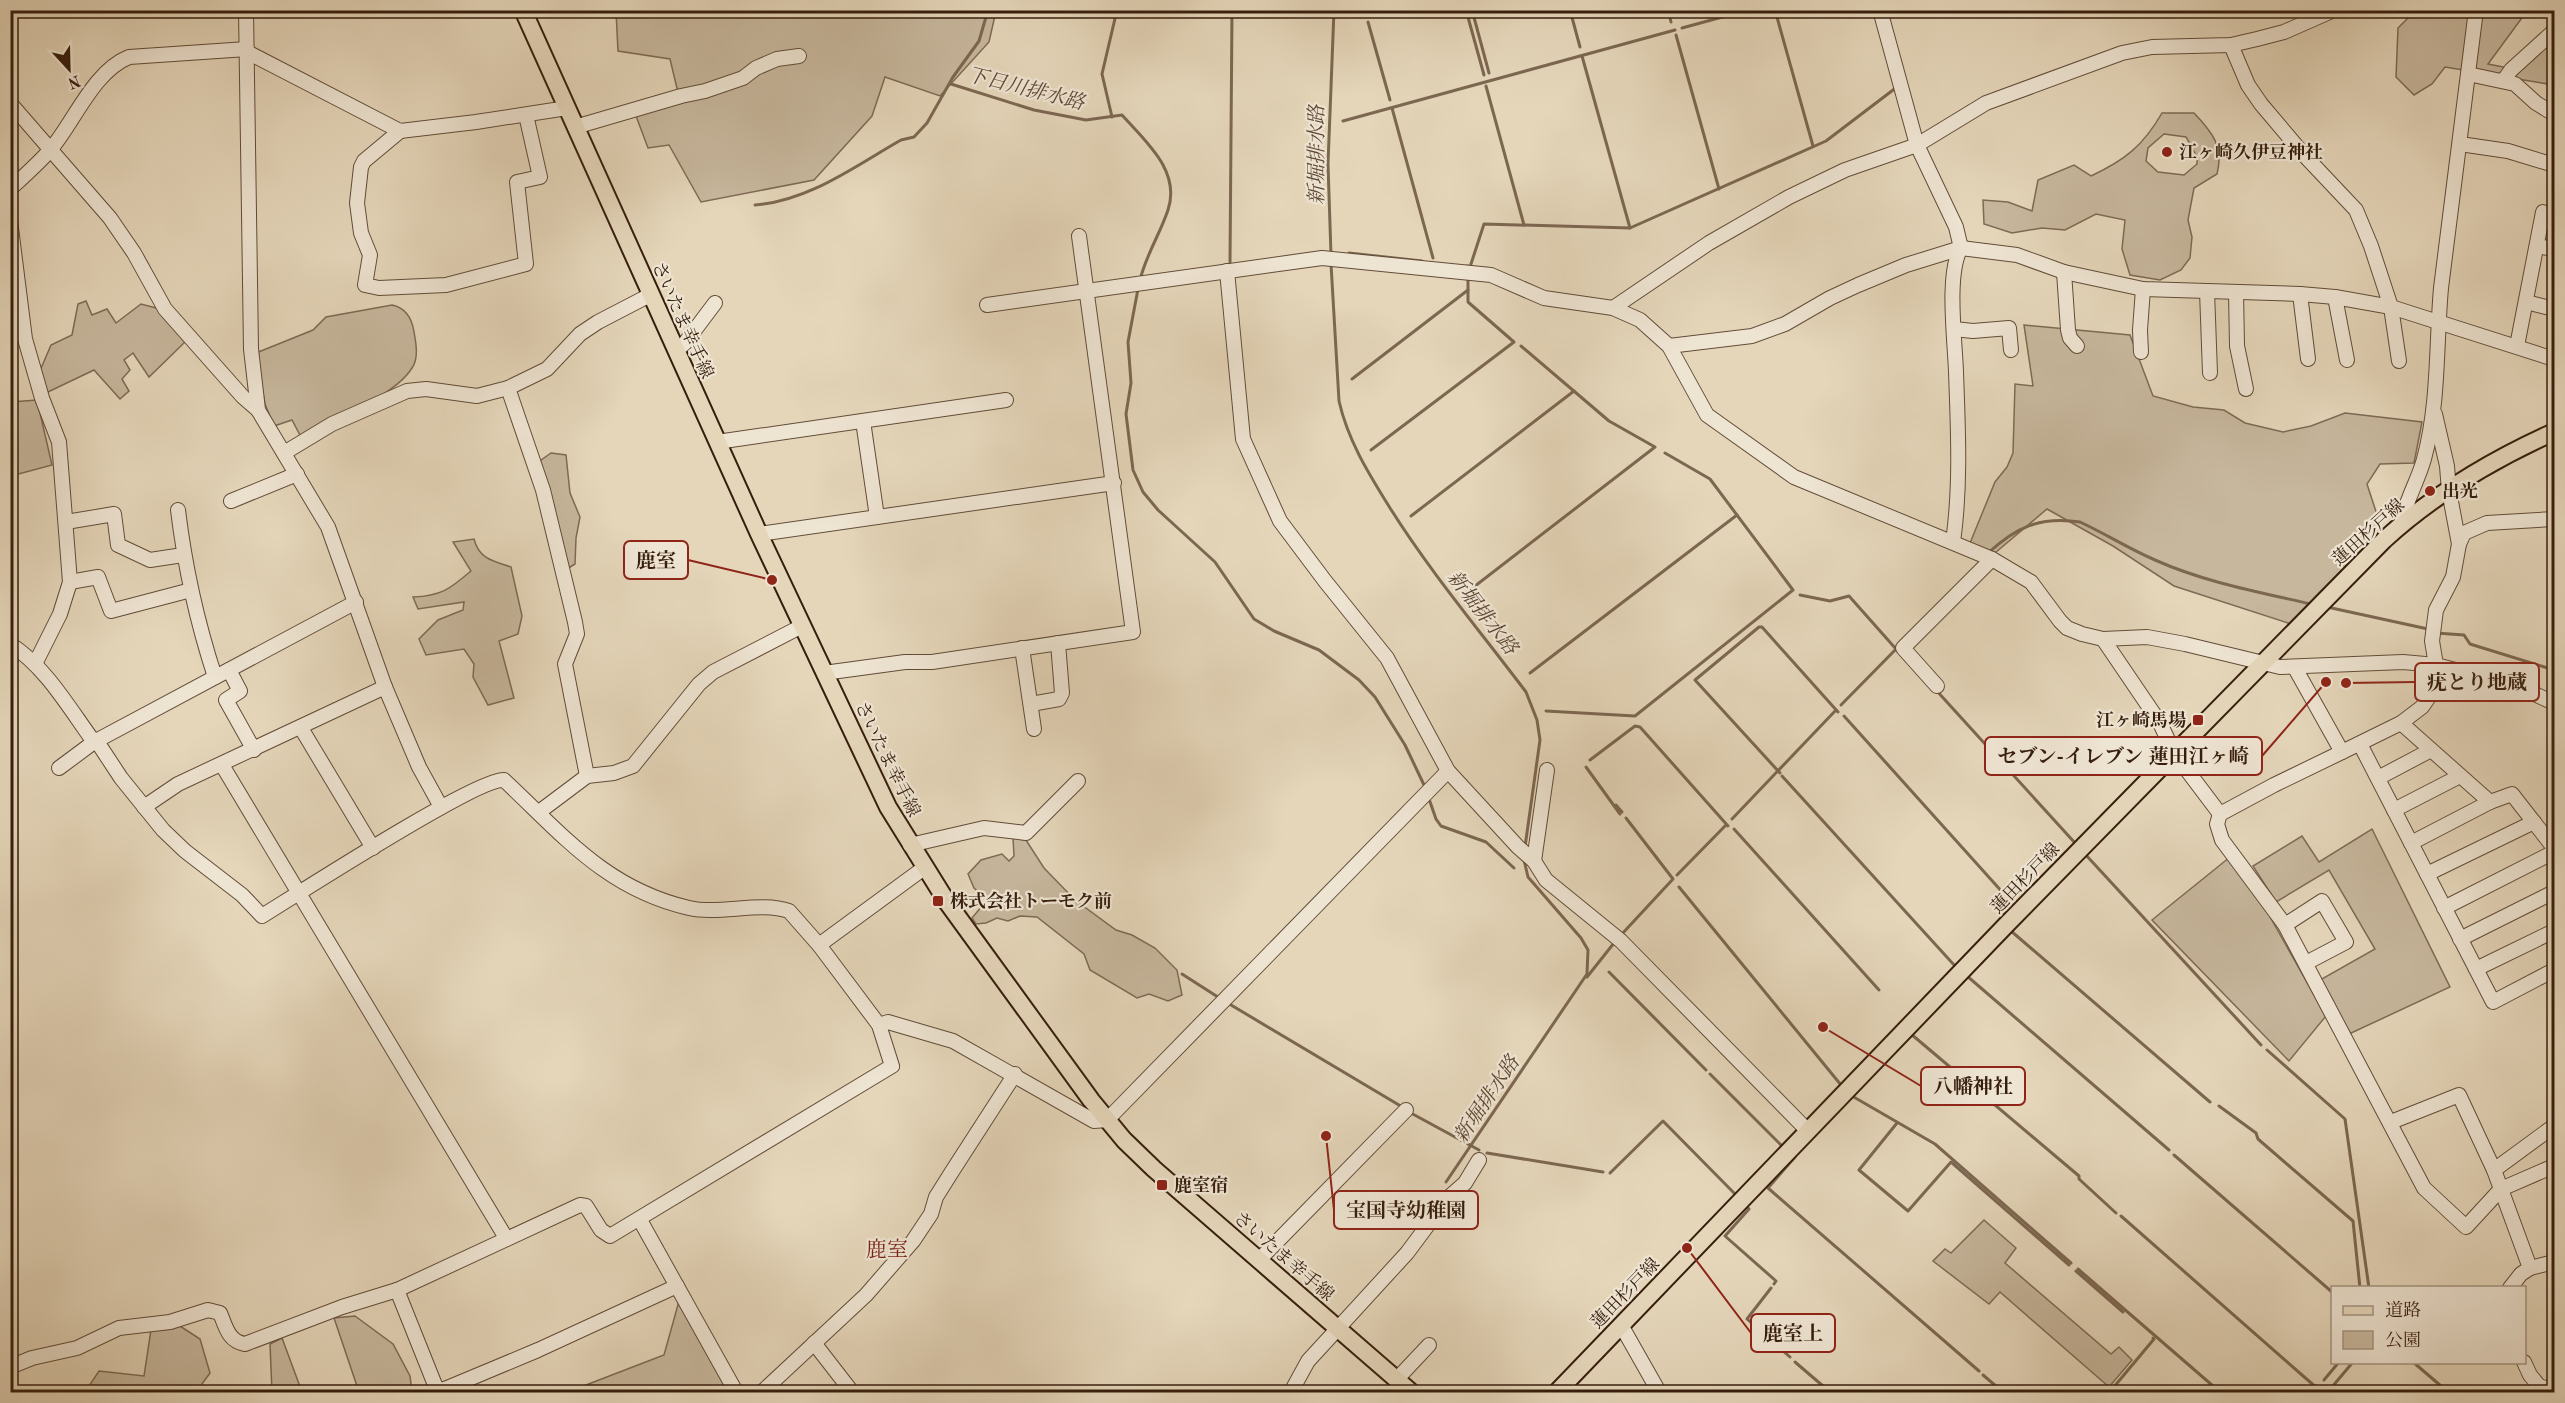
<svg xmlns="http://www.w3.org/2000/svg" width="2565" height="1403" viewBox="0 0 2565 1403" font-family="'Old Standard TT','Noto Serif JP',serif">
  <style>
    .green { fill: #c7b79d; stroke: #7e6a55; stroke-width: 1.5; fill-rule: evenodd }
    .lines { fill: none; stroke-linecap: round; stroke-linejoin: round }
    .stream { stroke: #7c6751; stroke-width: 3 }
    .minor-casing { stroke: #624c38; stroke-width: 16 }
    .major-casing { stroke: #361e0d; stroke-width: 20 }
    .minor { stroke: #eee4d2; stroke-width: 14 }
    .major { stroke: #e5d6ba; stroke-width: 16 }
    .poi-dot { fill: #8f2418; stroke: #eee4d2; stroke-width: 2 }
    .labels { text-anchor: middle; stroke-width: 4.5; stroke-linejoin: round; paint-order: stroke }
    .poi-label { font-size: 18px; font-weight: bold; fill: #361e0d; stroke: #eee4d2; text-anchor: start }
    .street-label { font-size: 18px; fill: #361e0d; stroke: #eee4d2 }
    .water-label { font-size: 20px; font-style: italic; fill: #5f4835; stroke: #eee4d2 }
    .quarter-label { font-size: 21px; fill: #7a1f14; stroke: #eee4d2 }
    .leader { fill: none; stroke: #8f2418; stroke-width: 2 }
    .callout-dot { fill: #8f2418; stroke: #eee4d2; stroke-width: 2 }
    .callout { fill: #eee4d2; stroke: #8f2418; stroke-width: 2 }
    .callout-label { font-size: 20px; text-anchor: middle; font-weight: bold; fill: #361e0d }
  </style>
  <rect width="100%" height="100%" fill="#e5d6ba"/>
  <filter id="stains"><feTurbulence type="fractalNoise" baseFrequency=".00333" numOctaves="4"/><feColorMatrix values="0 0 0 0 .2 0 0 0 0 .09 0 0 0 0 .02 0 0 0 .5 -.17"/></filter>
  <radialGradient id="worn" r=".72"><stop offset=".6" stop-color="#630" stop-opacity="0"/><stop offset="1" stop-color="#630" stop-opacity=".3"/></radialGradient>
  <g class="green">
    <path d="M790,10L805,15L808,10L996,11L989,42L940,96L885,77L872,116L814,180L701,202L669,145L648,148L636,116L680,101L670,59L618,51L616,11Z"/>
    <path d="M2415,11H2527L2488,64L2518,70L2554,32V85L2445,67L2432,84L2414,95L2396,77L2398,28Z"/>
    <path d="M2162,113H2194C2213,133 2224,147 2217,174L2194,188L2188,220L2192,237L2190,258L2181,270L2160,280L2130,275L2122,249L2125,220L2096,214L2065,230L2042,228L2012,233L1984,224L1983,200L2008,202L2032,211L2038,180L2074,165L2091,176C2125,160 2143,146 2162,113ZM2164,134L2186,137L2197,157V164L2184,175L2158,172L2146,161L2148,148Z"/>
    <path d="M86,301L92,315L107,309L116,323L141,304L160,309L185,342L149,377L133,353L124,360L130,370L122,379L129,391L120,399L94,370L46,393L39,373L51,345L72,335L78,304Z"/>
    <path d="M392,305C406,308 412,318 414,332C416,343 419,358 412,368C394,397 331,421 301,437L292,420L274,426L265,404L256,353L313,330L326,317Z"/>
    <path d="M2024,325L2130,335L2153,396L2193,407L2224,410L2245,423L2283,432L2311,426L2345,413L2422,422L2414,463L2380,464L2367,484L2383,533L2291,624L2174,586L2113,546L2047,509L1995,553L1970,543L1995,482L2007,467L2013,453L2015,384L2033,386Z"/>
    <path d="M37,400L52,465L11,476V402Z"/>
    <path d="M551,453L566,455L570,493L580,517L576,538L575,564L567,569L537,463Z"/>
    <path d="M474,539C479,559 493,561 511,567L522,616L518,634L499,641L514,698L488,705L473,677L474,664L464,649L426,655L419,639L438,620L463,610L464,602L418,609L413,597C441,596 450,589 471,571L453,542Z"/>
    <path d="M2372,829L2450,987L2349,1034L2320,980L2375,949L2329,870L2276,902L2253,866L2302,836L2319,862Z"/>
    <path d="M1013,838L1026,840L1044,868L1075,900L1116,930L1132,935L1155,948L1177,970L1182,995L1168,1001L1149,994L1137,998L1090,970L1084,954L1037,917L1020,916L1008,921L997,918L986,923L976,924L972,918L987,900L974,888L968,874L981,860L1002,854L1009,861L1014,856Z"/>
    <path d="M2230,857L2269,915L2326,1016L2289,1061L2152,920Z"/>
    <path d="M1984,1220L2016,1248L2005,1263L2111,1354L2119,1347L2132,1360L2109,1387L2000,1292L1989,1304L1933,1261L1945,1249L1951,1253Z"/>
    <path d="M681,1294L736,1392H576L586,1385L664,1355Z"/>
    <path d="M355,1316L393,1344L410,1376L412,1392H359L334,1318Z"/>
    <path d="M152,1323L180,1326L200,1339L210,1373L196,1392H85L99,1371L144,1376Z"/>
    <path d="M282,1338L302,1392H272L270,1344Z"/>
  </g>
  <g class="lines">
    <g class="stream">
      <path d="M1466,10L1484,75"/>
      <path d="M1472,10L1489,73"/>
      <path d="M1570,10L1580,47"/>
      <path d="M1668,10L1671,22"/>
      <path d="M1775,10L1813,146"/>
      <path d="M1368,22L1390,100"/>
      <path d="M1682,28L1748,10"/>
      <path d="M1676,35L1719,189"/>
      <path d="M1582,56L1630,228"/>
      <path d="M951,84L1034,110L1086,120L1122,115C1146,142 1181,171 1168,210C1160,234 1146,255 1140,280"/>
      <path d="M1486,86L1524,225"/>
      <path d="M1392,108L1433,258"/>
      <path d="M1112,117L1102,74L1117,10"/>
      <path d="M1343,121L1675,30"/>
      <path d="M755,205C809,201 855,166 901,140L914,137L927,123L953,77L979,41L988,10"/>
      <path d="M1349,253L1422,261"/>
      <path d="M1331,255L1328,164L1334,10"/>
      <path d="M1230,263L1232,10"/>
      <path d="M1331,264L1339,401C1348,441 1369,474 1390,508C1431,573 1480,631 1526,692L1537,720L1540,740L1525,847"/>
      <path d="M1467,266L1470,267L1484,224L1630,228L1826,141L1897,87"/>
      <path d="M1138,289L1128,342L1131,383L1126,414L1133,470L1143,492L1158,510L1215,562L1254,619L1274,631L1319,650L1359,680L1375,697L1405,745L1425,787"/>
      <path d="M1352,379L1468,290"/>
      <path d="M1371,450L1514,342L1468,302V278"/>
      <path d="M1411,516L1574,391"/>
      <path d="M1987,554C2016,527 2040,516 2080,522C2106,534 2129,549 2155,560C2204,582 2258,592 2311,604"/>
      <path d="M1466,593L1655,447L1609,421L1521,346"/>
      <path d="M1800,595L1830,601L1849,596L1896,649"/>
      <path d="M2327,607L2428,629"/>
      <path d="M2436,633L2464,635L2470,644L2554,670"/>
      <path d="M1530,673L1737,515"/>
      <path d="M1936,690L2075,843"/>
      <path d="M1841,705L1898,647"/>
      <path d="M1546,711L1635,716L1793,590L1710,479L1665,453"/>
      <path d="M1844,716L2004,894"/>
      <path d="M1590,760L1635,726L1640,727L1728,826"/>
      <path d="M1586,767L1620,814"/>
      <path d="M1780,773L1695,680L1759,627H1762L1838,712"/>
      <path d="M1782,776L1955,966"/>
      <path d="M1428,796L1436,819L1441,826L1486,842L1514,868"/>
      <path d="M1616,805L1622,812"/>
      <path d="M1732,819L1836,710"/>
      <path d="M1734,829L1879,990"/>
      <path d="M2085,854L2261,1045"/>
      <path d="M1677,875L1726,825"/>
      <path d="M1679,887L1841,1085"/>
      <path d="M2011,931L2210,1102"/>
      <path d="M1621,935L1673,879L1626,818"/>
      <path d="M1609,972L1706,1070"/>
      <path d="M1182,974L1221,999"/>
      <path d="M1967,976L2169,1150"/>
      <path d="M1587,977L1614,943"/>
      <path d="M1226,1002L1404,1108"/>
      <path d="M1911,1034L2079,1176V1179L2116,1213"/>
      <path d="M2267,1050L2345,1119L2369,1288"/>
      <path d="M1710,1074L1782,1146"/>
      <path d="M1852,1096L1935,1144L2071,1263"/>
      <path d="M2219,1106L2256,1133L2258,1139L2353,1221L2360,1288"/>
      <path d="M1409,1112L1479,1150"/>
      <path d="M1897,1123L1859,1170L1908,1211L1951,1162L2069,1265"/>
      <path d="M1487,1153L1603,1172"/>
      <path d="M2174,1155L2332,1292"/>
      <path d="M1794,1156L1795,1157L1768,1188L1979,1371"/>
      <path d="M1610,1173L1663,1121L1735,1194"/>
      <path d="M1446,1182L1587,974L1588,950L1581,938L1528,877L1524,860"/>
      <path d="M1744,1204L1749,1209L1725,1236L1776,1281L1774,1284"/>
      <path d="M2121,1216L2318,1389"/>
      <path d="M2078,1269L2220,1392"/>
      <path d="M2076,1271L2123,1312"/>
      <path d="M1771,1288L1747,1319L1790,1357"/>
      <path d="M1795,1362L1830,1392"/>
      <path d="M2413,1362L2448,1392"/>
      <path d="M1983,1375L2003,1392"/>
      <path d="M2324,1380L2339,1362"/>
      <path d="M2332,1387L2353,1362"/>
      <path d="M10,1390L12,1392"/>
      <path d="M2119,1392L2113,1388L2154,1339L2153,1338"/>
    </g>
    <defs>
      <g id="minor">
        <path d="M246,10L251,349L258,410L328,527L385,687L419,767L441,807"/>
        <path d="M1880,10L1917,145L1956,227L1961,248C1946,273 1955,341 1956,372C1958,428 1961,486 1953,542"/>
        <path d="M2231,45L2248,85L2261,104L2305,156L2356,210L2371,246L2391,307L2399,361"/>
        <path d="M247,52L400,131L476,122L567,108"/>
        <path d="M2468,74L2515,84L2536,103L2554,114"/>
        <path d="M2504,80L2511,70L2554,31"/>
        <path d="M10,103L110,218L134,253L165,309L243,397L258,410"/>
        <path d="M575,127L681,96L705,91L743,78L756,68L777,59L799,56"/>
        <path d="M400,131L364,161L361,167L357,203L361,233L370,255L365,285L379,288L446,285L526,264L517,182L540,177L526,115"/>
        <path d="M2460,144L2508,151L2554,165"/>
        <path d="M10,189C24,176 39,163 51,149C75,120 94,71 129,57L247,49"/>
        <path d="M10,220L25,339L42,398L59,442L70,582L60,614L35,664"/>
        <path d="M2537,246L2554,249"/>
        <path d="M1227,271L1243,439L1280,521L1325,581L1387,658L1448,771L1518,847L1534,861L1546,880L1621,941L1808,1131"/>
        <path d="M2064,272L2068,330L2070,338L2077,346"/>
        <path d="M2207,291L2210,373"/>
        <path d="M2236,292L2237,346L2246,389"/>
        <path d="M2300,294L2308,359"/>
        <path d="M2335,297L2347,360"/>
        <path d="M2526,302L2554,309"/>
        <path d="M987,305L1322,258L1491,275L1544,298L1613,308L1640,320L1669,346L1707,415L1794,477L1992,559L2031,582L2060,621L2067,628L2082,634L2103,639L2147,637L2185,644L2280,667L2403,662L2436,665L2494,680L2526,690L2554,703"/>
        <path d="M1613,308L1709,243L1789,197L1845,170L1917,145L1986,103L2122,53L2152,47L2231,45L2257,39L2284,32L2334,10"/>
        <path d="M1954,329L1973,331L2009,328L2011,350"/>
        <path d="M1669,346L1752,336L1785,324L1830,298L1858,285L1906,265L1961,248L2017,255L2064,272L2143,289L2300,294L2335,297L2391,307L2554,359"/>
        <path d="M2517,346L2543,212"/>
        <path d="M676,351L685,343L715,303"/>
        <path d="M2141,352L2140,330L2143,289"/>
        <path d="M508,388L543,490L575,622L577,634L565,664L587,776"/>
        <path d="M863,421L877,517"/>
        <path d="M717,442L1006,400"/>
        <path d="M284,453L332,424L407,391L426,389L477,396L508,388L547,369L580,334L598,322L650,295"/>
        <path d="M231,501L297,474"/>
        <path d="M178,510C185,568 197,622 215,677"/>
        <path d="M66,522L114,514L118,545L150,560L183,555"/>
        <path d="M2401,524C2405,502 2418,481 2424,459C2439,404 2436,345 2441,288L2476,10"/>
        <path d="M759,534L1114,483"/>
        <path d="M2459,544L2464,533L2487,523L2554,519"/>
        <path d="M70,582L98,577L111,611L191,590"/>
        <path d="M2103,639L2160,723L2174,753L2220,814"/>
        <path d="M10,644C46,667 69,708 94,742"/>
        <path d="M1022,648L1034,729"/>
        <path d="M2295,668L2342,752L2401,723L2422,707L2431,694L2436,680V665L2432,641L2436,610L2453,577L2459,544L2449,491L2447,466L2435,414"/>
        <path d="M229,670L240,691L226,700L254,750"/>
        <path d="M824,673L905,662H932L1133,632L1079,236"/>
        <path d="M1937,686L1903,648L1992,559"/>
        <path d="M1031,704L1059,699L1062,693L1058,643"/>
        <path d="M2401,723L2490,802"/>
        <path d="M301,728L373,848"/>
        <path d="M2360,744L2493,1002L2554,970"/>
        <path d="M2342,752L2274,785L2220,814L2217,824L2222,840L2285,925L2424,1188L2466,1227L2501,1189L2554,1166"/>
        <path d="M222,765L506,1238"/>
        <path d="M59,768L94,742L356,602"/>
        <path d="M2378,778L2431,750"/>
        <path d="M144,807L178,784L385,687"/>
        <path d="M2394,810L2460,776"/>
        <path d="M539,812L587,776L614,773L633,766L699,684L713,672L802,626"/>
        <path d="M2411,843L2490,802L2512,794L2554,848"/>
        <path d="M910,845L984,828L1026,833L1078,781"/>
        <path d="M1534,861L1547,770"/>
        <path d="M2427,874L2534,822"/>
        <path d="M2444,908L2554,852"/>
        <path d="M2285,925L2322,901L2346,942L2306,963"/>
        <path d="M2460,939L2554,892"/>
        <path d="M819,945L924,868"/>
        <path d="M2476,969L2554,931"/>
        <path d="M879,1025L888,1022L953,1041L1094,1121L1107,1120L1448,771"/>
        <path d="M2391,1122L2459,1095L2494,1170L2530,1268L2521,1274L2510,1288"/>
        <path d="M2494,1170L2554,1126"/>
        <path d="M640,1220L736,1392"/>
        <path d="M1259,1260L1406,1110"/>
        <path d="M2530,1268L2554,1262"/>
        <path d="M397,1290L435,1385L440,1391L538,1350L677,1286"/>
        <path d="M1621,1325L1659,1392"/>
        <path d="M814,1343L852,1392"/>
        <path d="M2524,1362L2530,1375L2539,1386L2554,1391"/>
        <path d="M10,1367L32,1358L77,1348L119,1328L170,1322L208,1310L220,1313C226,1327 228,1341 245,1344L342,1307L397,1290L580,1205L586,1206L601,1230L610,1236L892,1066L879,1025L819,945L789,911C761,901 719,915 689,908C606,889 563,835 504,780C479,777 296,895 262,916L242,895L185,851L163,830L121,778L96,740"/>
        <path d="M1396,1380L1429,1345"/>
        <path d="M762,1392L866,1295L913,1241L931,1214L936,1197L953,1170L1015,1074"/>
        <path d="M1291,1392L1308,1361L1407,1253L1448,1198L1465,1183L1479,1160"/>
      </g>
      <g id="major">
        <path d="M523,10L759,534L888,807L947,902L1091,1100L1124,1140L1154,1169L1411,1392"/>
        <path d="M1557,1392L2008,923L2384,540C2433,495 2494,459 2554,432"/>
      </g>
    </defs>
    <use href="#minor" class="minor-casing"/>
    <use href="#major" class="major-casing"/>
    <use href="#minor" class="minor"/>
    <use href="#major" class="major"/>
  </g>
  <g class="poi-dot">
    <circle cx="2167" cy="152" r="6"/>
    <circle cx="2430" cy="491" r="6"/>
    <rect x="2192" y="714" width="12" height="12" rx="3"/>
    <rect x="932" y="895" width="12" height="12" rx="3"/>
    <rect x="1156" y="1179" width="12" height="12" rx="3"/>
  </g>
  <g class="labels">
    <g class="poi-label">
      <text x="2179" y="158">江ヶ崎久伊豆神社</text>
      <text x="2442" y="497">出光</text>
      <text x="2186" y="726" text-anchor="end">江ヶ崎馬場</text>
      <text x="950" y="907">株式会社トーモク前</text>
      <text x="1174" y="1191">鹿室宿</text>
    </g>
    <g class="street-label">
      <text transform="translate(683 320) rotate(66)" y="6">さいたま幸手線</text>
      <text transform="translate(2368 532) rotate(-42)" y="6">蓮田杉戸線</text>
      <text transform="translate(888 759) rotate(64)" y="6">さいたま幸手線</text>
      <text transform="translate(2025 878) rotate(-46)" y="6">蓮田杉戸線</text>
      <text transform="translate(1284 1256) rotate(41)" y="6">さいたま幸手線</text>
      <text transform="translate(1625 1293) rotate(-46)" y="6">蓮田杉戸線</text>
    </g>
    <g class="water-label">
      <text transform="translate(1026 88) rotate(14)" y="7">下日川排水路</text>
      <text transform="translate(1316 155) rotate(-90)" y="7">新堀排水路</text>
      <text transform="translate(1483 612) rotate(52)" y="7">新堀排水路</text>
      <text transform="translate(1486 1099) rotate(-56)" y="7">新堀排水路</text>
    </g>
    <g class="quarter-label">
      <text x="887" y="1256">鹿室</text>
    </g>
  </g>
  <path class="leader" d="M772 580L688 560M2346 683L2415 682M2326 682L2262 756M1823 1027L1921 1086M1326 1136L1334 1210M1687 1248L1751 1333"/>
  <g class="callout-dot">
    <circle cx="772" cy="580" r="6"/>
    <circle cx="2346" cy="683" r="6"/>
    <circle cx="2326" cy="682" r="6"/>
    <circle cx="1823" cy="1027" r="6"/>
    <circle cx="1326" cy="1136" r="6"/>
    <circle cx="1687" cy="1248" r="6"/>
  </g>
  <g class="callout">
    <rect x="624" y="541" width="64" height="38" rx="6"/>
    <rect x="2415" y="663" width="124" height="38" rx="6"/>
    <rect x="1985" y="737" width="277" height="38" rx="6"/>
    <rect x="1921" y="1067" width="104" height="38" rx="6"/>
    <rect x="1334" y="1191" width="144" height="38" rx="6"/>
    <rect x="1751" y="1314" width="84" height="38" rx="6"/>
  </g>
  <g class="callout-label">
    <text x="656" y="567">鹿室</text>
    <text x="2477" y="689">疣とり地蔵</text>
    <text x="2123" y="763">セブン-イレブン 蓮田江ヶ崎</text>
    <text x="1973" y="1093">八幡神社</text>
    <text x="1406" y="1217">宝国寺幼稚園</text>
    <text x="1793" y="1340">鹿室上</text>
  </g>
  <rect width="2565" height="1403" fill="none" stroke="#e5d6ba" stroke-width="36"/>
  <rect x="12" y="12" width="2541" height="1379" fill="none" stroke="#361e0d" stroke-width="3"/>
  <rect x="18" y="18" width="2529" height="1367" fill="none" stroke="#361e0d" stroke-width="1.5"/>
  <rect x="2331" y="1286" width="195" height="78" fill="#eee4d2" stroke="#a49583" stroke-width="1.5"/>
  <rect x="2343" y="1306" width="30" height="9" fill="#e5d6ba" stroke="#a49583" stroke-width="1.5"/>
  <text x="2385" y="1316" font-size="18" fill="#361e0d">道路</text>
  <rect x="2343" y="1331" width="30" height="18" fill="#c7b79d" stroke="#a49583" stroke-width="1.5"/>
  <text x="2385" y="1346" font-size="18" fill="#361e0d">公園</text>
  <g transform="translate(69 69) rotate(158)" stroke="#eee4d2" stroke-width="4.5" paint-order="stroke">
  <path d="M0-4.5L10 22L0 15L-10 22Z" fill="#361e0d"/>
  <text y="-9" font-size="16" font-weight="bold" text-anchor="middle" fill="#361e0d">N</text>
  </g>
  <rect width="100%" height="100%" filter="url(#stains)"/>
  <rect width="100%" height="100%" fill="url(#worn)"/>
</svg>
